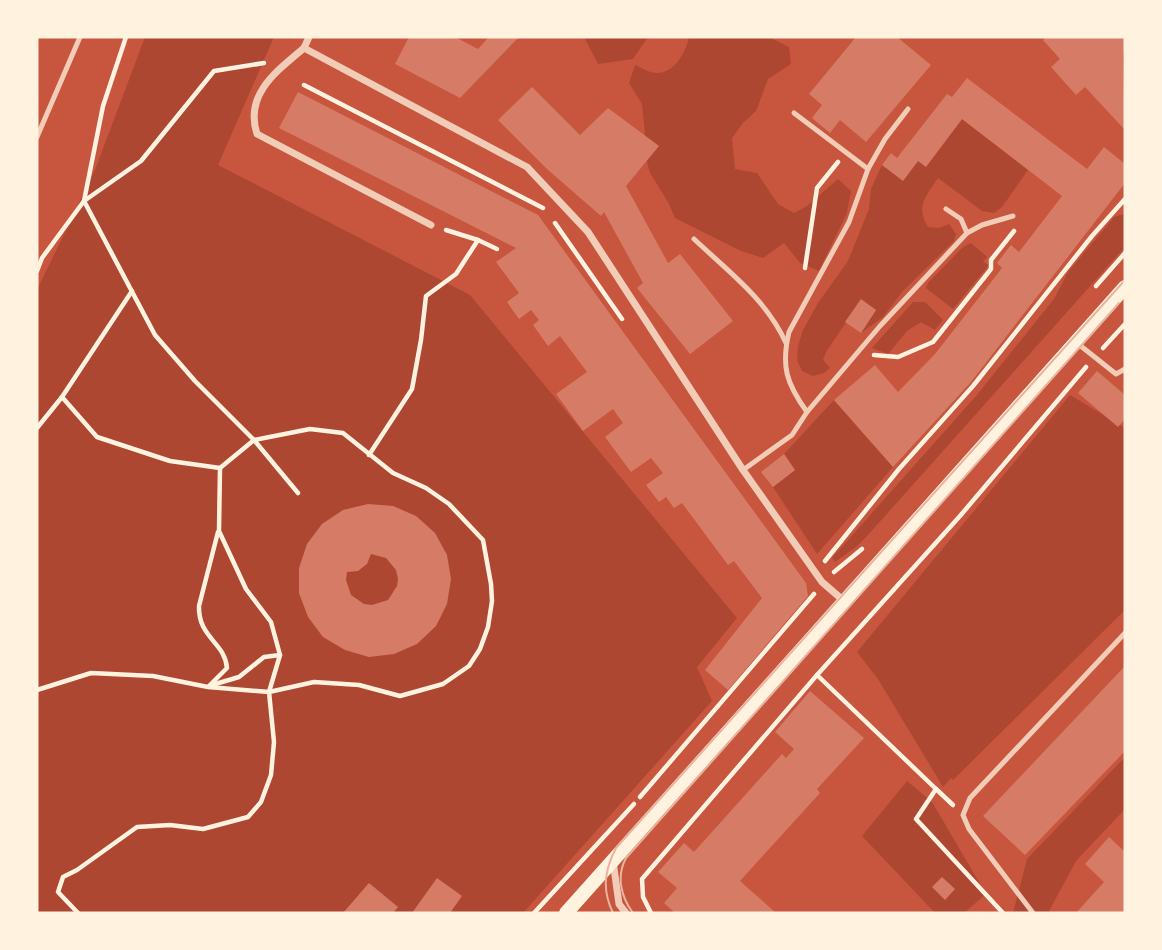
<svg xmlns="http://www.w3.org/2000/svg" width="1162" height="950" viewBox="0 0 1162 950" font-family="Mulish,sans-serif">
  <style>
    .green { fill: #ae4732 }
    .building { fill: #d67c66; fill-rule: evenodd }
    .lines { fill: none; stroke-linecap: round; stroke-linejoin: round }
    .path { stroke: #fff3e0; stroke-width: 4.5 }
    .service { stroke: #f1ccb7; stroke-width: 5 }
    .minor { stroke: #f1ccb7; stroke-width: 7 }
    .secondary { stroke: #fff3e0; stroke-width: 14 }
    .tram { stroke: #e9b49f; stroke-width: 2 }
  </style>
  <rect width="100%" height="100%" fill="#c8553d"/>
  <g class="green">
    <path d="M145,37H274L218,165L470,295L737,618L697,667L712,701L523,913H37V290L95,170Z"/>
    <path d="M584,37H648L633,59L598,64Z"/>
    <path d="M689,37H769L789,47L791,64L768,79L756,111L743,123L732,138L735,169L757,173L778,204L794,213L807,206L838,179L851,191L847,213L819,271L800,263L784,243L763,258L741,251L675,218L668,202L650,173L644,150L645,134L642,104L629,83L635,65C640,67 646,71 651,72C672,78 686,53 689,37Z"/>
    <path d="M962,119L1028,170L1002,207L994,213L982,211L938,178C926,197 915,205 928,227L939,228L949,224L956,234L954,241L902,292L883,317L861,333L876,310L861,300L826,352L823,360L830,368L824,373L813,376L802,371L797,360L798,346L803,330L818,303L848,261L869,209L871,189L882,165L903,180L918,161L926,166Z"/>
    <path d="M1125,214V247L868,535L856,547L835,562L832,558L976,396L1054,299L1068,272L1114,217Z"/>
    <path d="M971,243L987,257L983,262L989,265L953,309L926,288L928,283L963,247Z"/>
    <path d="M913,302H925L943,320L935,330L921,322L907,331L888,354L872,348Z"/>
    <path d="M1070,395L1125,428V610L953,780L951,778L943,787L878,679L857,652Z"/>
    <path d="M834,400L893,467L817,554L773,487L795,470L784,454Z"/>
    <path d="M1125,757V809L1076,861L1049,911L1050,913H1013L1027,859Z"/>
    <path d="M907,781L932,802L986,894L964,913H935L862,836Z"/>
  </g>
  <g class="building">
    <path d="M409,37H455L478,49L489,37H519L460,98L395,64Z"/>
    <path d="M856,37H897L931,65L866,142L840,120L830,133L812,118L822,105L809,94Z"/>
    <path d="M1046,37H1125L1123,58L1125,130L1085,87L1076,95L1051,67L1060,59L1043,40Z"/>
    <path d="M967,78L1087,169L1104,147L1125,164V183L971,382L893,467L834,400L875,365L898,392L935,354L1002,268L997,263L1011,245L1019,252L1062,196L962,119L926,167L918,161L903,181L882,165L891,153L897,158L947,94L952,97Z"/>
    <path d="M532,87L580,135L608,108L659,146L626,186L668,263L680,254L733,321L690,354L637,288L643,283L604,212L601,216L547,169L498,120Z"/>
    <path d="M298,92L538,215L806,583L808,596L728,690L705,670L762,598L734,561L728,565L682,503L674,508L666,497L659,502L646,485L663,473L651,458L631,472L605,437L623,423L613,409L583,431L556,394L587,372L560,336L548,346L533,325L539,320L531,310L519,319L507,302L519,293L496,262L516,248L279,128Z"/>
    <path d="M861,299L876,310L861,333L845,322Z"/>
    <path d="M1097,371L1125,395V419L1118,427L1078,393Z"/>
    <path d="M784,454L795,470L773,487L761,472Z"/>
    <path d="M368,504L393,506L416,516L435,533L447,555L451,579L447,604L436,626L417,644L394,654L369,657L345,650L323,637L308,617L299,593V568L307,544L322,524L343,510ZM371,554L386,558L396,570L398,579L397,586L388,600L372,605L364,604L351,595L346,580L347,572L358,571L367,564Z"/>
    <path d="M1125,666V751L1025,855L983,816Z"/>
    <path d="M810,691L864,738L817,789L820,793L740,881L776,913H675L664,903L677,888L658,872L684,843L694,852L782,754L786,758L794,749L775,732Z"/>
    <path d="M1109,837L1125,852V913H1076L1104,882L1085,864Z"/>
    <path d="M942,877L955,889L945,900L932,887Z"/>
    <path d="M437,878L462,896L450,913H412Z"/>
    <path d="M369,883L398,907L393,913H343Z"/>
  </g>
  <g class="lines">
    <g class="path">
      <path d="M126,37L103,106L84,201L155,335L195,381L254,440L298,493"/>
      <path d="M304,85L543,208"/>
      <path d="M555,223L622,319"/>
      <path d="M446,230L478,240L497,249"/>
      <path d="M805,268L817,188L838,162"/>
      <path d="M37,271L42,258L84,201L141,161L214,71L264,63"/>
      <path d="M1096,286L1125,253"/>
      <path d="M1103,348L1125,324"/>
      <path d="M874,355L898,357L933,342L991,269V260L1014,231"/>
      <path d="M62,397L97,437L170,461L220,468"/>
      <path d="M37,428L62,397L132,291"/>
      <path d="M369,455L412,389L421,340L426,296L456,274L478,240"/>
      <path d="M825,561L899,469L973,386L1092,236L1125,199"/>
      <path d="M834,572L862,549"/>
      <path d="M817,675L936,789L916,819L1003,913"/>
      <path d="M212,685L239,677L264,657L280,655"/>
      <path d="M209,686L227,668C225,642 198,638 199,606L218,532"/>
      <path d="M37,690L91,673L153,676L208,687L269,692L314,682L359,685L400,696L443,684L469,666L480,649L488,627L492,601L491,584L483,540L449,504L426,488L393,473L343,433L310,429L254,440L220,468L219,531L246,589L271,622L280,655L269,692L274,742L271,775L261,802L248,817L203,829L170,825L137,827L77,870L63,877L58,892L78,913"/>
      <path d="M936,789L953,805"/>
      <path d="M640,797L814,594"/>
      <path d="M534,913L634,804"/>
      <path d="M651,913L643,897L642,879L817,675L960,516L1086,367"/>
    </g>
    <g class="service">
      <path d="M794,113L868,169"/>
      <path d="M37,137L80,37"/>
      <path d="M946,209L961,219L967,233"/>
      <path d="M694,239C728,271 766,299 786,343"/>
      <path d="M1077,343L1116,374L1125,369"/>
      <path d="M807,412L880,326L967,233L982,225L1013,216"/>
      <path d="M743,470L792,435L807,412C786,383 781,366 789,332L849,222L868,169L885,139L908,109"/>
      <path d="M1033,913L969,829L963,815L970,798L1125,633"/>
    </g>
    <g class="minor">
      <path d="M309,37L304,48L527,167L588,232L743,470L822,582L844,601"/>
      <path d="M304,48C277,71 244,94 257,134L431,225"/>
      <path d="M613,861L619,904L626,913"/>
    </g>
    <path class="secondary" d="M566,913L1125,287"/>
    <g class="tram">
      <path d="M613,913C602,890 604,871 616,848L1125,280"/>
      <path d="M633,913C621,897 616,876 626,858L1119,303"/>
    </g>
  </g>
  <rect width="1162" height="950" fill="none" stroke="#fff3e0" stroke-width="77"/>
</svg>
